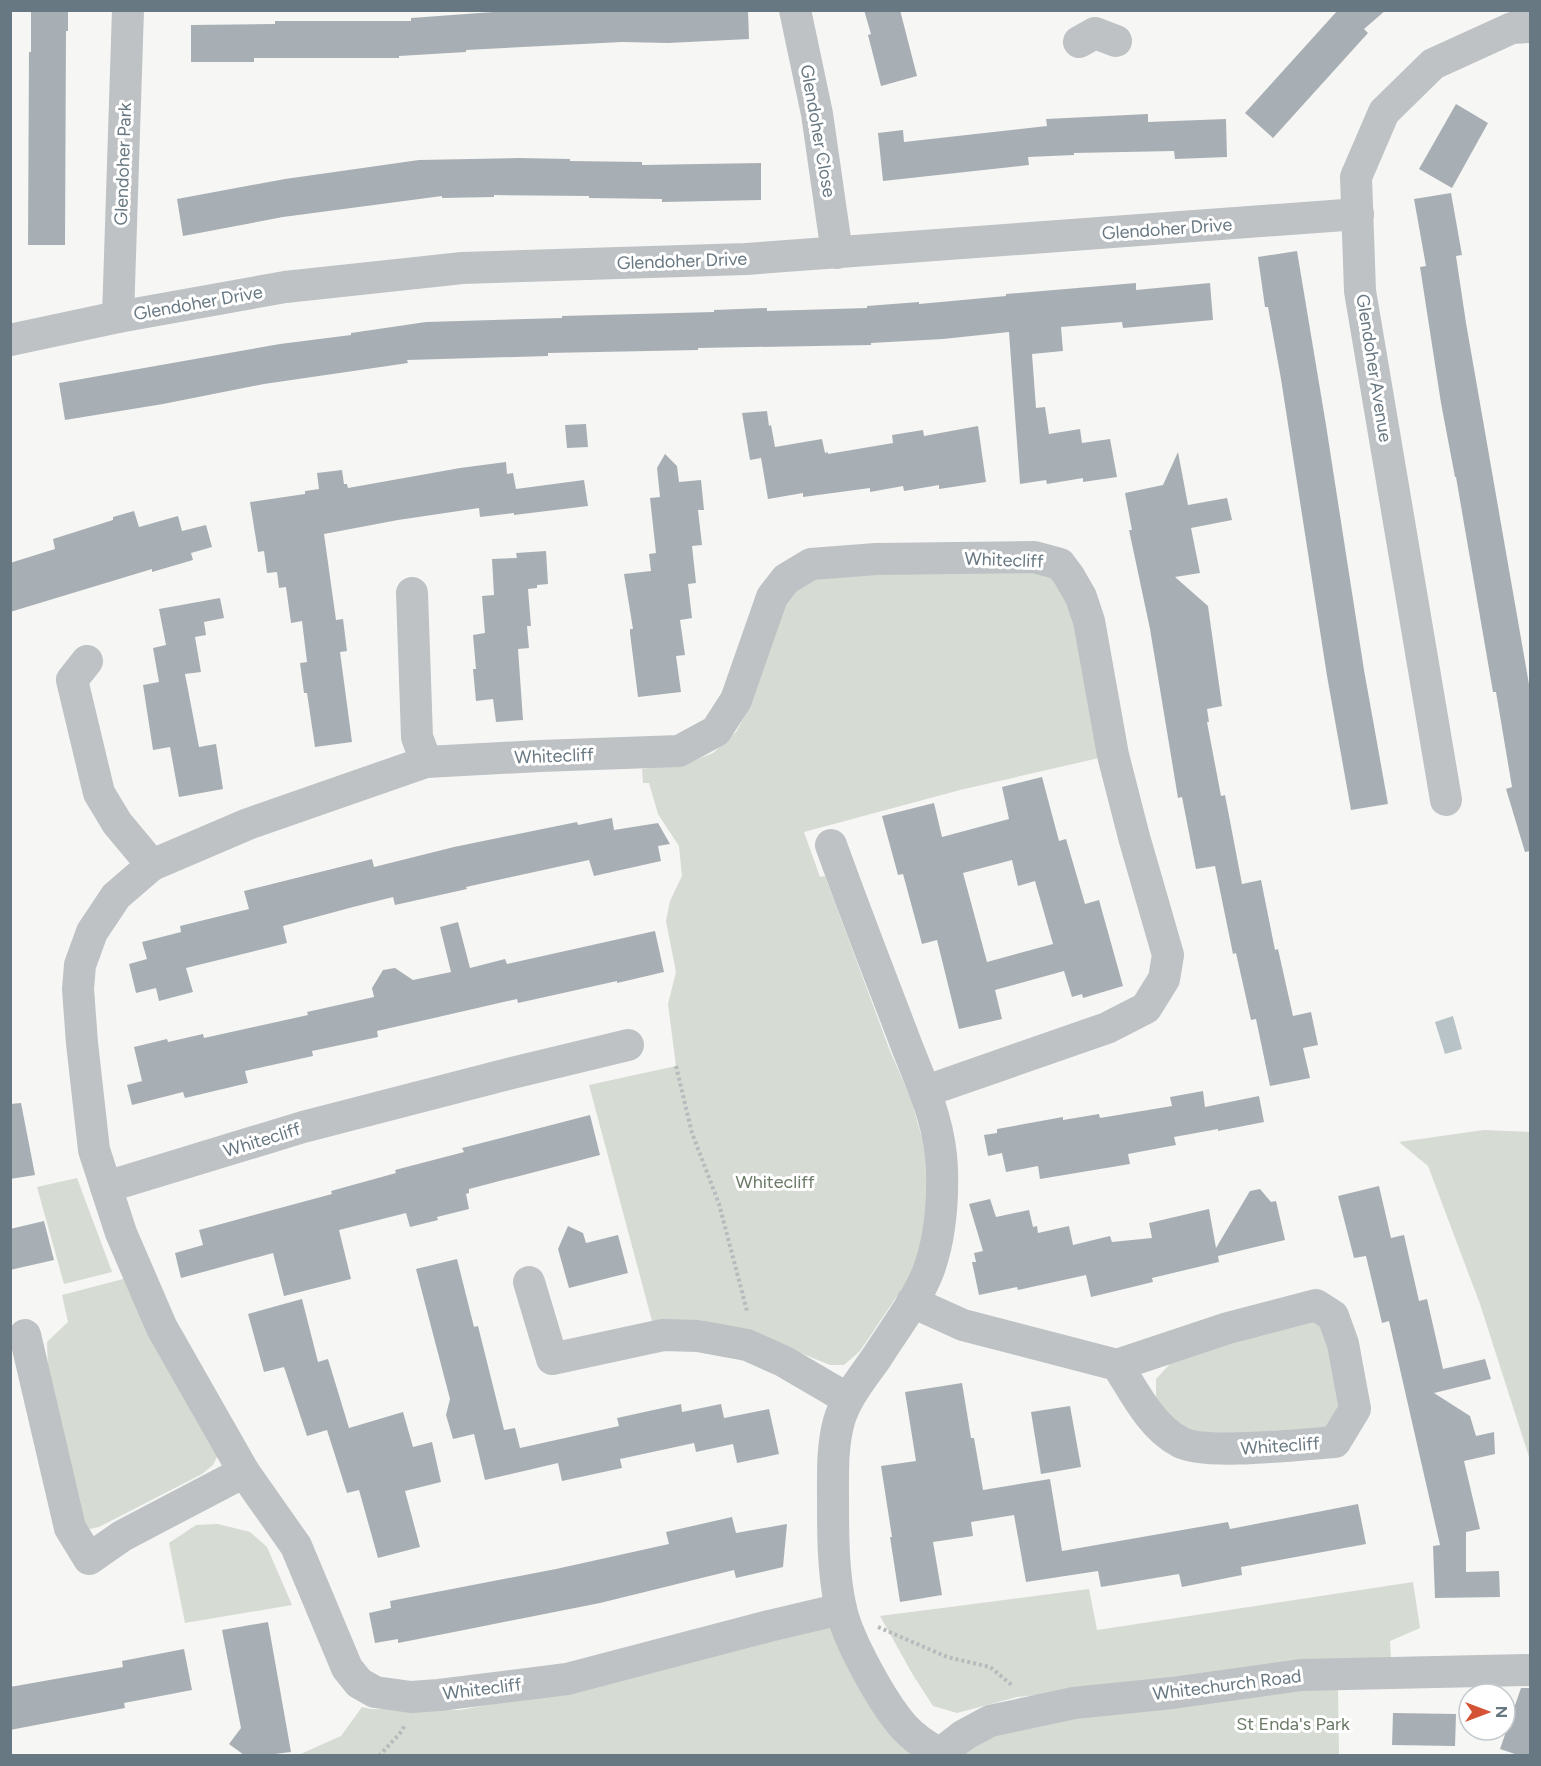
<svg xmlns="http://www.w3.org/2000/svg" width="1541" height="1766" viewBox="0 0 1541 1766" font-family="Figtree,sans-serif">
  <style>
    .green { fill: #d6dbd3 }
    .water { fill: #b7c3c7 }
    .building { fill: #a8afb4; fill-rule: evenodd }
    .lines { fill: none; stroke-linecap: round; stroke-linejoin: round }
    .path { stroke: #b8bbbd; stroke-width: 4; stroke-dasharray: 3 3; stroke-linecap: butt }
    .minor { stroke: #bec2c5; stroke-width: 32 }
    .labels { text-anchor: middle; stroke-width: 6; stroke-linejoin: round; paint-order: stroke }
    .street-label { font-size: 18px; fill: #687882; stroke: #fff }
    .park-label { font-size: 18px; fill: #6b7a66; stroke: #fff }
  </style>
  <rect width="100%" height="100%" fill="#f6f6f4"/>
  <g class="green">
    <path d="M1035,569L1049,574L1069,596L1099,758L960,790L804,832L820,877L825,876L890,1051L911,1099L927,1156V1216L914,1271L860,1351L844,1365H830L754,1334L700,1320L652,1321L589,1085L676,1066L668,1004L676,972L666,921L670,901L682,876L679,846L658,814L649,783H643L642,769L688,763L713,753L736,732L750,706L783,604L795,587L816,578L851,574Z"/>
    <path d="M1484,1130L1530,1132V1460L1480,1304L1428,1166L1399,1142Z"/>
    <path d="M77,1178L112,1272L64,1284L37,1187Z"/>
    <path d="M127,1278L218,1455L213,1465L202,1474L99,1527L89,1529L80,1523L48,1367L47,1342L68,1322L62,1295Z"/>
    <path d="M1308,1318L1322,1319L1343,1408L1327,1433L1256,1437L1183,1431L1156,1407V1379L1170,1364Z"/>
    <path d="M218,1524L250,1532L267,1547L292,1605L185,1623L169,1543L196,1525Z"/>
    <path d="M1413,1582L1420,1628L1390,1641L1391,1659L1017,1697L957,1713L933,1706L913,1675L880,1616L1089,1589L1097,1630Z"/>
    <path d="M830,1623L915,1756H296L341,1736L362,1707L370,1709L460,1710L573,1689Z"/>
    <path d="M1307,1690H1338L1339,1755L954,1756L967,1745L1045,1719Z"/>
  </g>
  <path class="water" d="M1453,1016L1462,1049L1445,1054L1435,1022Z"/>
  <g class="building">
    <path d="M31,10H68V31H66L65,245H28L29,52H31Z"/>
    <path d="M519,10H748L749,39L668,43L622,42L466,50V52L399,56V58H254V62H191V25L275,24V21H411V18Z"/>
    <path d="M864,10H900L917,76L881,86L868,35L871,34Z"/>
    <path d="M1338,10H1386L1364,29L1368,33L1273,138L1245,113Z"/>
    <path d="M1456,104L1488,123L1452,188L1419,169Z"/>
    <path d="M1148,114V122L1226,119L1227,157L1175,159L1174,151L1074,153V155L1028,157L1029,165L883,181L878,133L903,130L904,142L1047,126L1046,119Z"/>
    <path d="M518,158L570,159V161L642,162V165L761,163V200L662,202V199L589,198V196L494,195V197L442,198V196L283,217L183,236L177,199L285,179L419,160Z"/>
    <path d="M1451,193L1462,255L1456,256L1466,323L1530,690V851L1525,852L1506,789L1512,787L1496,692H1493L1456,477H1455L1441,403L1420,267L1426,266L1414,199Z"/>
    <path d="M1297,251L1326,425L1364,670L1388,804L1351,810L1327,676L1281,379L1268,307H1265L1258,257Z"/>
    <path d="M1136,283V290L1210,283L1213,320L1123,328L1122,322L1061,327L1063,351L1032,354L1036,408L1045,407L1049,434L1080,429L1082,443L1110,439L1117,477L1083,482V478L1047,484L1046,480L1020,484L1009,332L943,339L871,343V345L698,348V350L548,353V356L407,360L408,363L264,384L163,404L65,420L59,383L280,344L351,335V333L426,322L562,318V316L714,312V310L767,308V311L867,308V306L919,302V304L1006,296V294Z"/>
    <path d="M767,411L769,426L771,425L775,447L822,439L825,453L828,452V454L893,443L892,435L923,430L924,436L978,426L986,482L939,489V485L904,491L903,486L870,492V488L803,497V493L768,499L761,458L750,460L742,413Z"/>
    <path d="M586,424L588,447L567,448L565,425Z"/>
    <path d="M1178,452L1188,505L1227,498L1232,520L1191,528L1200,573L1175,577L1208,606L1222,706L1207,709L1209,722H1207L1221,796L1225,795L1242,884L1261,880L1275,950L1278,949L1293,1016L1311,1012L1318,1045L1303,1048L1310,1078L1270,1086L1256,1019L1251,1020L1236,953L1233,954L1215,866L1196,869L1182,797L1178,798L1150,629L1129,530H1132L1125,493L1163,485Z"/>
    <path d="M665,454L677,466L679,482L701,480L704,510H698L702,545L692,546L696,583L688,584L692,618L680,620L685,655L676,656L681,692L638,697L630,633V629H633L624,574L651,571L649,554L656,553L650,498L660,497L657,468Z"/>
    <path d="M506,462L507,474L513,473L516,489L584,480L588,506L514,515V513L480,517L479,508L398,520L324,534L336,620L343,619L347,651L340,652L352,742L315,747L307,693H304L300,663L307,662L302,621L291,623L286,587L279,588L277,572L267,573L264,551L258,552L250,502L305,494V491L319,489L317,473L342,470L344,484H347L348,488L460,468Z"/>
    <path d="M134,511L139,527L178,516L182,531L206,525L212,547L191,553L193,560L152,572V569L10,612V563L55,549L53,539L113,520V517Z"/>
    <path d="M546,551L548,584L537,585V588L528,589L531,626H527L529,648L518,649L523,720L496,722L493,699L476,701L473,669H476L473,635L485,633L482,596L494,595L492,559L517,558L516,553Z"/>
    <path d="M220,598L224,618L204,622L206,635L195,637L201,672L185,674L199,747L216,744L223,789L179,797L170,747L153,750L143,685L159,682L153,648L166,645L159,609Z"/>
    <path d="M1042,777L1059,841L1066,839L1085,904L1099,900L1123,986L1083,998L1082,994L1072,997L1064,971L995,990L1002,1019L959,1029L937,940L922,944L903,874L898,875L882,816L934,803L942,837L1009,819L1002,787ZM1012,860L1018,886L1035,881L1053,944L987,962L963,873Z"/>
    <path d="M612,818L614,830L658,823L670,844L658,846L661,861L594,876L589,860L466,887L467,889L395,905L393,897L353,907L283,926L287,943L186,968L193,992L159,1001L156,988L136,993L129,964L147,959L142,942L181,932L180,926L249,909L244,891L372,859L374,867L454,847L577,822L578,825Z"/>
    <path d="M458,922L470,968L505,959L507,964L655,931L664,972L617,983V981L518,1003L517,999L377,1031L378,1037L312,1051L313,1056L245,1071L248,1083L185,1098L183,1092L132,1105L127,1085L142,1081L134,1047L167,1039L168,1042L203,1034L204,1038L308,1015L307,1012L374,997L372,988L383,970L395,968L413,980L451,972L440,927Z"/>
    <path d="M1203,1091L1205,1107L1259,1096L1264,1122L1218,1131V1129L1174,1137L1176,1145L1128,1154L1130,1164L1040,1179L1038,1166L1006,1172L1002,1153L988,1156L984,1135L997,1133V1129L1063,1117V1120L1099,1114L1100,1118L1172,1106L1170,1097Z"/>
    <path d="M21,1103L35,1175L10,1179V1104Z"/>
    <path d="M590,1115L600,1155L469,1189V1193L466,1194L469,1209L437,1217L438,1220L410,1227L406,1213L339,1230L351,1279L284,1296L273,1253L181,1278L175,1253L203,1245L199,1230L332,1194L331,1191L396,1173L395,1170L464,1152L462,1148Z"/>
    <path d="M1379,1186L1391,1238L1404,1235L1419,1301L1427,1299L1443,1369L1485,1359L1491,1379L1434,1393L1470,1416L1476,1436L1494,1432L1495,1454L1464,1461L1480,1529L1466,1532V1572L1499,1571L1500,1597L1435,1598L1433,1546L1440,1545L1389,1321L1382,1323L1366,1256L1354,1258L1338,1196Z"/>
    <path d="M1260,1189L1271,1202L1276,1201L1285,1240L1218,1256L1219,1262L1152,1278L1153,1282L1091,1297L1086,1275L1018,1290L1017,1287L979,1295L972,1262H976L974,1253L983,1251L969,1204L990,1199L996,1217L1029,1210L1033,1227L1037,1226L1038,1233L1069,1226L1073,1245L1110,1236L1112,1242L1152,1238L1149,1223L1209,1209L1216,1248L1250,1191Z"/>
    <path d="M44,1221L54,1260L10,1270V1229Z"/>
    <path d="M568,1226L583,1233L586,1243L618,1235L628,1273L569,1288L558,1249Z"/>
    <path d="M457,1259L474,1327L478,1326L504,1430L515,1428L520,1448L619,1426L617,1418L681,1404L682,1412L721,1404L724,1418L769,1409L779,1454L737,1463L733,1444L696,1452L694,1443L620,1459L622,1468L562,1481L558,1463L485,1480L474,1434L453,1439L446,1415L450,1399L416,1269Z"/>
    <path d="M302,1299L318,1362L328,1359L349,1428L403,1412L413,1447L432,1442L441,1482L405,1491L420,1547L378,1558L359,1490L347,1493L327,1430L307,1436L284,1367L264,1372L248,1314Z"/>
    <path d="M962,1383L971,1438H974L983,1490L1050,1479L1062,1551L1228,1522L1230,1529L1358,1504L1366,1544L1241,1567L1242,1575L1182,1587L1179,1574L1101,1587L1098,1571L1026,1582L1014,1515L971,1522L973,1536L933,1542L942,1595L900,1602L890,1537H892L881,1466L916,1461L905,1392Z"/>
    <path d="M1070,1406L1081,1467L1041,1474L1031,1412Z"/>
    <path d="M732,1517L736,1533L787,1524L783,1567L736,1578L734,1570L600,1603L464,1630L398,1643V1639L375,1643L369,1613L391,1608L390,1601L556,1569L669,1544L666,1532Z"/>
    <path d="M268,1622L291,1752L267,1755H244L229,1744L241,1728L222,1630Z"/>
    <path d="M184,1649L192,1690L124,1703L125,1708L10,1730V1687L123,1667L122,1661Z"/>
    <path d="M1521,1688H1530V1755H1518L1500,1749Z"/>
    <path d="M1393,1713L1456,1714L1455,1746L1392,1745Z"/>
  </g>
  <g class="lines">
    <g class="path">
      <path d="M676,1066L692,1133L719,1204L747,1311"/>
      <path d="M878,1627L947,1657L990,1667L1013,1686"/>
      <path d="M379,1756L402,1731L405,1724"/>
    </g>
    <g class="minor">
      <path d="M795,10L817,114L837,253"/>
      <path d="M1079,42L1095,33L1116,41"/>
      <path d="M118,317L128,10"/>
      <path d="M10,340L118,317L285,287L462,268L746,259L1358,214"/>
      <path d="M412,593L417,737L426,762"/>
      <path d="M87,661L72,680L99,793L117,823L152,865"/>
      <path d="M1446,800L1360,291L1356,177L1384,112L1433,64L1512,28L1530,27"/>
      <path d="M831,845C854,909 879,973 903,1036C920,1082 940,1118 942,1169C943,1202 940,1240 928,1272C916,1302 894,1330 877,1357C863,1377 846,1397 839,1421C832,1446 833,1474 833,1500C833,1535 833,1574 841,1609C848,1640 882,1702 904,1727C914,1738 926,1746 939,1753"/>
      <path d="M106,1187L303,1127L512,1073L628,1045"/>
      <path d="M529,1282L552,1359L663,1335L698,1336L747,1345L783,1361L848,1399"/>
      <path d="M912,1302L963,1325L1117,1365L1228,1328L1316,1305L1333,1316L1343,1344L1355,1409L1335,1442C1303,1444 1205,1456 1180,1442C1150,1426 1134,1391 1117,1365"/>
      <path d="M25,1335L70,1528L89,1559L122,1536L244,1472"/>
      <path d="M841,1609L769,1626L567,1679L439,1695L411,1697L375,1692L359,1683L347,1668L296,1546L244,1472L162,1328L121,1233L94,1150L82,1043L78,989L80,965L92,932L116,896L152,865L248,824L426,762L540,756L679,751L716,731L736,700L772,597L786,579L811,564L876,559L1034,557L1060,564L1069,576L1081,597L1089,621L1113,755L1134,837L1168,955L1164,979L1146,1008L1107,1028L926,1091"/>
      <path d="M937,1756L964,1735L990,1721L1074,1703L1172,1693L1301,1675L1530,1670"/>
    </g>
  </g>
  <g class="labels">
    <g class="street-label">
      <text transform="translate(818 131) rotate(80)" y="6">Glendoher Close</text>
      <text transform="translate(123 164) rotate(-88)" y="6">Glendoher Park</text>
      <text transform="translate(1167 229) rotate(-4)" y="6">Glendoher Drive</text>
      <text transform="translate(682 261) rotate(-2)" y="6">Glendoher Drive</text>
      <text transform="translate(198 303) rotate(-10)" y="6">Glendoher Drive</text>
      <text transform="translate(1374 368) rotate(81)" y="6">Glendoher Avenue</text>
      <text transform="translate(1004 560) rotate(2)" y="6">Whitecliff</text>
      <text transform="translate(554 756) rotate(-2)" y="6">Whitecliff</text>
      <text transform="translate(262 1140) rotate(-17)" y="6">Whitecliff</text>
      <text transform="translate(1280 1446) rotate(-4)" y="6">Whitecliff</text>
      <text transform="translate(1227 1685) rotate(-7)" y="6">Whitechurch Road</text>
      <text transform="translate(482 1689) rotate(-7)" y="6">Whitecliff</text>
    </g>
    <g class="park-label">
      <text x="775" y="1188">Whitecliff</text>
      <text x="1293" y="1730">St Enda's Park</text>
    </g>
  </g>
  <rect width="1541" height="1766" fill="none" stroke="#687882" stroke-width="24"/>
  <g transform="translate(1487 1712) rotate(90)"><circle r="28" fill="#ffffff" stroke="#c3c9cd" stroke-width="1.5"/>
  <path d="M0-4.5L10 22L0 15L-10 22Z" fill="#d55335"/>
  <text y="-9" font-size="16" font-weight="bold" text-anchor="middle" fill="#687882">N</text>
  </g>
</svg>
